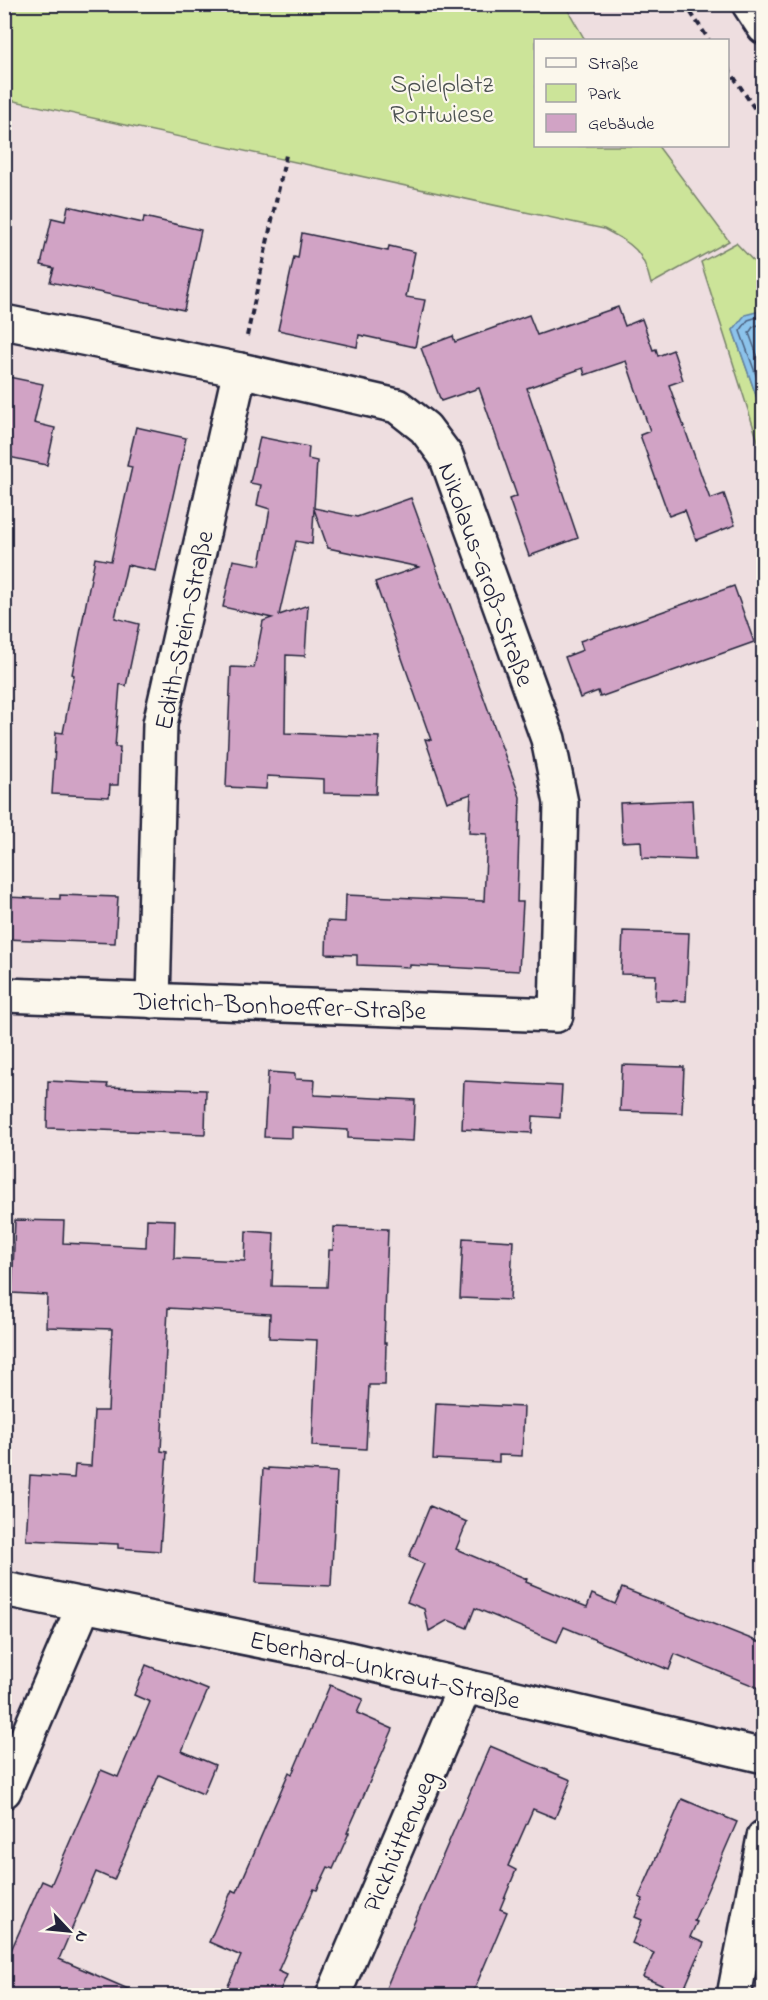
<svg xmlns="http://www.w3.org/2000/svg" width="768" height="2000" viewBox="0 0 768 2000" font-family="'Indie Flower',sans-serif">
  <style>
    .green { fill: #cce499; stroke: #77836a; stroke-width: 1.5 }
    .water { fill: #8cc3eb; stroke: #6283a5; stroke-width: 1.5 }
    .lines { fill: none; stroke-linecap: round; stroke-linejoin: round }
    .shore { stroke: #4c6281; stroke-width: 1.5 }
    .building { fill: #d1a3c5; stroke: #22223b; stroke-width: 1.5 }
    .minor-casing { stroke: #22223b; stroke-width: 38 }
    .path { stroke: #22223b; stroke-width: 4; stroke-dasharray: 6 4.5; stroke-linecap: butt }
    .minor { stroke: #fbf7ec; stroke-width: 33 }
    .labels { text-anchor: middle; stroke-width: 4.5; stroke-linejoin: round; paint-order: stroke }
    .park-label { font-size: 26px; fill: #4c5252; stroke: #fbf7ec }
    .street-label { font-size: 26px; fill: #22223b; stroke: #fbf7ec }
  </style>
  <rect width="100%" height="100%" fill="#eedee0"/>
  <filter id="ink" filterUnits="userSpaceOnUse"><feTurbulence type="fractalNoise" baseFrequency=".0167" numOctaves="2"/><feDisplacementMap in="SourceGraphic" scale="12" xChannelSelector="R" yChannelSelector="G"/><feConvolveMatrix kernelMatrix="1 2 1 2 8 2 1 2 1" color-interpolation-filters="sRGB"/></filter>
  <g filter="url(#ink)">
    <g class="green">
      <path d="M5,4L565,5L585,40H536V146H658L729,241L651,284C643,250 634,245 604,229L5,99Z"/>
      <path d="M736,243L763,271V310L733,330L763,415V457L701,262Z"/>
    </g>
    <path class="water" d="M764,310V415H763L733,330L745,315Z"/>
    <g class="lines">
      <g class="shore">
        <path d="M764,315L748,320L740,331L764,397"/>
        <path d="M764,323L753,327L749,333L764,374"/>
      </g>
    </g>
    <g class="building">
      <path d="M68,206L143,223L144,217L201,230L184,310L50,282L54,268L41,265L52,218L65,221Z"/>
      <path d="M302,233L388,251L389,246L415,252L406,297L425,300L415,347L359,335L357,347L278,330L294,257L298,258Z"/>
      <path d="M618,307L625,326L642,319L653,350L656,349L658,356L673,350L683,380L669,385L710,499L724,494L735,525L696,540L685,510L669,516L640,435L650,431L626,361L585,375L583,368L527,388L578,538L529,556L509,499L517,496L479,388L441,401L421,348L453,336L455,342L529,315L537,335Z"/>
      <path d="M4,376L43,384L34,423L55,428L47,465L4,456Z"/>
      <path d="M136,427L186,438L156,571L127,565L115,618L139,624L126,686L120,684L115,747H120L118,785H110L109,797L52,794L56,732L63,733L74,675L72,674L95,558L111,561L132,467L127,466Z"/>
      <path d="M260,437L309,447L308,459L317,461L314,508L357,517L411,498L520,797L517,902H523L519,971L410,965V967L357,965V955L326,954L327,921L345,922L346,895L484,901L487,834L469,833L471,794L447,802L425,739L431,740L375,582L419,567L328,548L314,509L312,544L296,541L279,615L308,605L305,656L286,655L285,733L379,737L376,794L324,793V779L267,776L266,789L226,787L231,667L254,668L263,621L272,618L223,607L233,560L260,565L270,509L257,505L261,485L250,483Z"/>
      <path d="M734,586L754,642L600,697L598,691L580,698L565,657L583,650L580,641Z"/>
      <path d="M692,800L695,860L642,858L641,841L622,842L620,803Z"/>
      <path d="M60,895L118,897L115,943L4,939V897L60,899Z"/>
      <path d="M623,931L689,933L686,1001L655,1000L656,975L621,974Z"/>
      <path d="M622,1065L684,1067L682,1113L620,1111Z"/>
      <path d="M268,1072L295,1074V1079L315,1080L314,1095L415,1100L413,1141L348,1138V1130L292,1127V1138L264,1137Z"/>
      <path d="M48,1081L108,1084L107,1087L206,1090L205,1134L47,1128Z"/>
      <path d="M464,1081L562,1086L560,1118L533,1116L532,1133L462,1129Z"/>
      <path d="M147,1219L175,1220L174,1258L245,1261L246,1231L274,1233L272,1286L327,1287L329,1250H333L334,1227L388,1229L384,1343H386L385,1385H369L366,1449L312,1446L317,1340L269,1338L270,1314L168,1308L161,1451L167,1452L160,1551L118,1548V1544L26,1540L30,1475L74,1478L75,1465L91,1466L94,1411H108L112,1329L46,1327L47,1295L12,1293L15,1220L64,1221L63,1243L146,1247Z"/>
      <path d="M463,1238L513,1241L510,1300L460,1298Z"/>
      <path d="M436,1403L524,1407L522,1456L499,1455V1462L433,1459Z"/>
      <path d="M268,1468L337,1472L331,1586L256,1583L263,1469L268,1470Z"/>
      <path d="M430,1506L467,1522L456,1549L527,1579L526,1582L587,1607L592,1594L615,1604L622,1588L764,1644V1690L675,1654L669,1670L564,1627L557,1642L475,1608L467,1628L448,1620L429,1631L424,1609L407,1602L424,1564L409,1557Z"/>
      <path d="M146,1665L208,1690L182,1751L215,1765L203,1794L159,1775L114,1880L96,1872L59,1959L142,1995H4V1966L42,1881L51,1885L101,1770L118,1777L150,1702L134,1695Z"/>
      <path d="M330,1685L363,1699L357,1713L393,1729L347,1833H349L333,1869L328,1867L317,1890L314,1889L278,1971L287,1975L278,1995H224L241,1956L209,1942L232,1890L237,1892L289,1772L292,1774Z"/>
      <path d="M490,1746L571,1780L555,1818L533,1809L508,1866L516,1870L500,1909L507,1912L472,1995H383Z"/>
      <path d="M682,1799L737,1822L694,1921L697,1922L690,1937L704,1943L682,1994L643,1977L654,1953L632,1943L642,1920L635,1917L643,1899L639,1897Z"/>
    </g>
    <g class="lines">
      <defs>
        <g id="minor">
          <path d="M749,4L764,27"/>
          <path d="M4,322L240,370L397,406L425,428L446,456L548,739L561,803L556,1015L4,995"/>
          <path d="M153,1001L160,724L240,370"/>
          <path d="M4,1589L336,1656L764,1756"/>
          <path d="M4,1791L84,1605"/>
          <path d="M333,1996L465,1686"/>
          <path d="M734,1996L764,1837"/>
        </g>
      </defs>
      <use href="#minor" class="minor-casing"/>
      <g class="path">
        <path d="M685,4L709,40"/>
        <path d="M728,68L764,123"/>
        <path d="M247,336L286,155"/>
      </g>
      <use href="#minor" class="minor"/>
    </g>
  </g>
  <g class="labels">
    <g class="park-label">
      <text x="442" y="92">Spielplatz<tspan x="442" dy="30">Rottwiese</tspan></text>
    </g>
    <g class="street-label">
      <text transform="translate(487 574) rotate(70)" y="9">Nikolaus-Groß-Straße</text>
      <text transform="translate(183 630) rotate(-78)" y="9">Edith-Stein-Straße</text>
      <text transform="translate(280 1005) rotate(2)" y="9">Dietrich-Bonhoeffer-Straße</text>
      <text transform="translate(385 1669) rotate(13)" y="9">Eberhard-Unkraut-Straße</text>
      <text transform="translate(399 1841) rotate(-67)" y="9">Pickhüttenweg</text>
    </g>
  </g>
  <rect width="768" height="2000" fill="none" stroke="#fbf7ec" stroke-width="24"/>
  <rect x="12" y="12" width="744" height="1976" fill="none" stroke="#22223b" stroke-width="2" filter="url(#ink)"/>
  <rect x="534" y="39" width="195" height="108" fill="#fbf7ec" stroke="#a4a2a5" stroke-width="1.5"/>
  <rect x="546" y="58" width="30" height="9" fill="#fbf7ec" stroke="#a4a2a5" stroke-width="1.5"/>
  <text x="588" y="69" font-size="18" fill="#22223b">Straße</text>
  <rect x="546" y="84" width="30" height="18" fill="#cce499" stroke="#a4a2a5" stroke-width="1.5"/>
  <text x="588" y="99" font-size="18" fill="#22223b">Park</text>
  <rect x="546" y="114" width="30" height="18" fill="#d1a3c5" stroke="#a4a2a5" stroke-width="1.5"/>
  <text x="588" y="129" font-size="18" fill="#22223b">Gebäude</text>
  <g transform="translate(69 1931) rotate(116)" stroke="#fbf7ec" stroke-width="4.5" paint-order="stroke">
  <path d="M0-4.5L10 22L0 15L-10 22Z" fill="#22223b"/>
  <text y="-9" font-size="16" font-weight="bold" text-anchor="middle" fill="#22223b">N</text>
  </g>
</svg>
